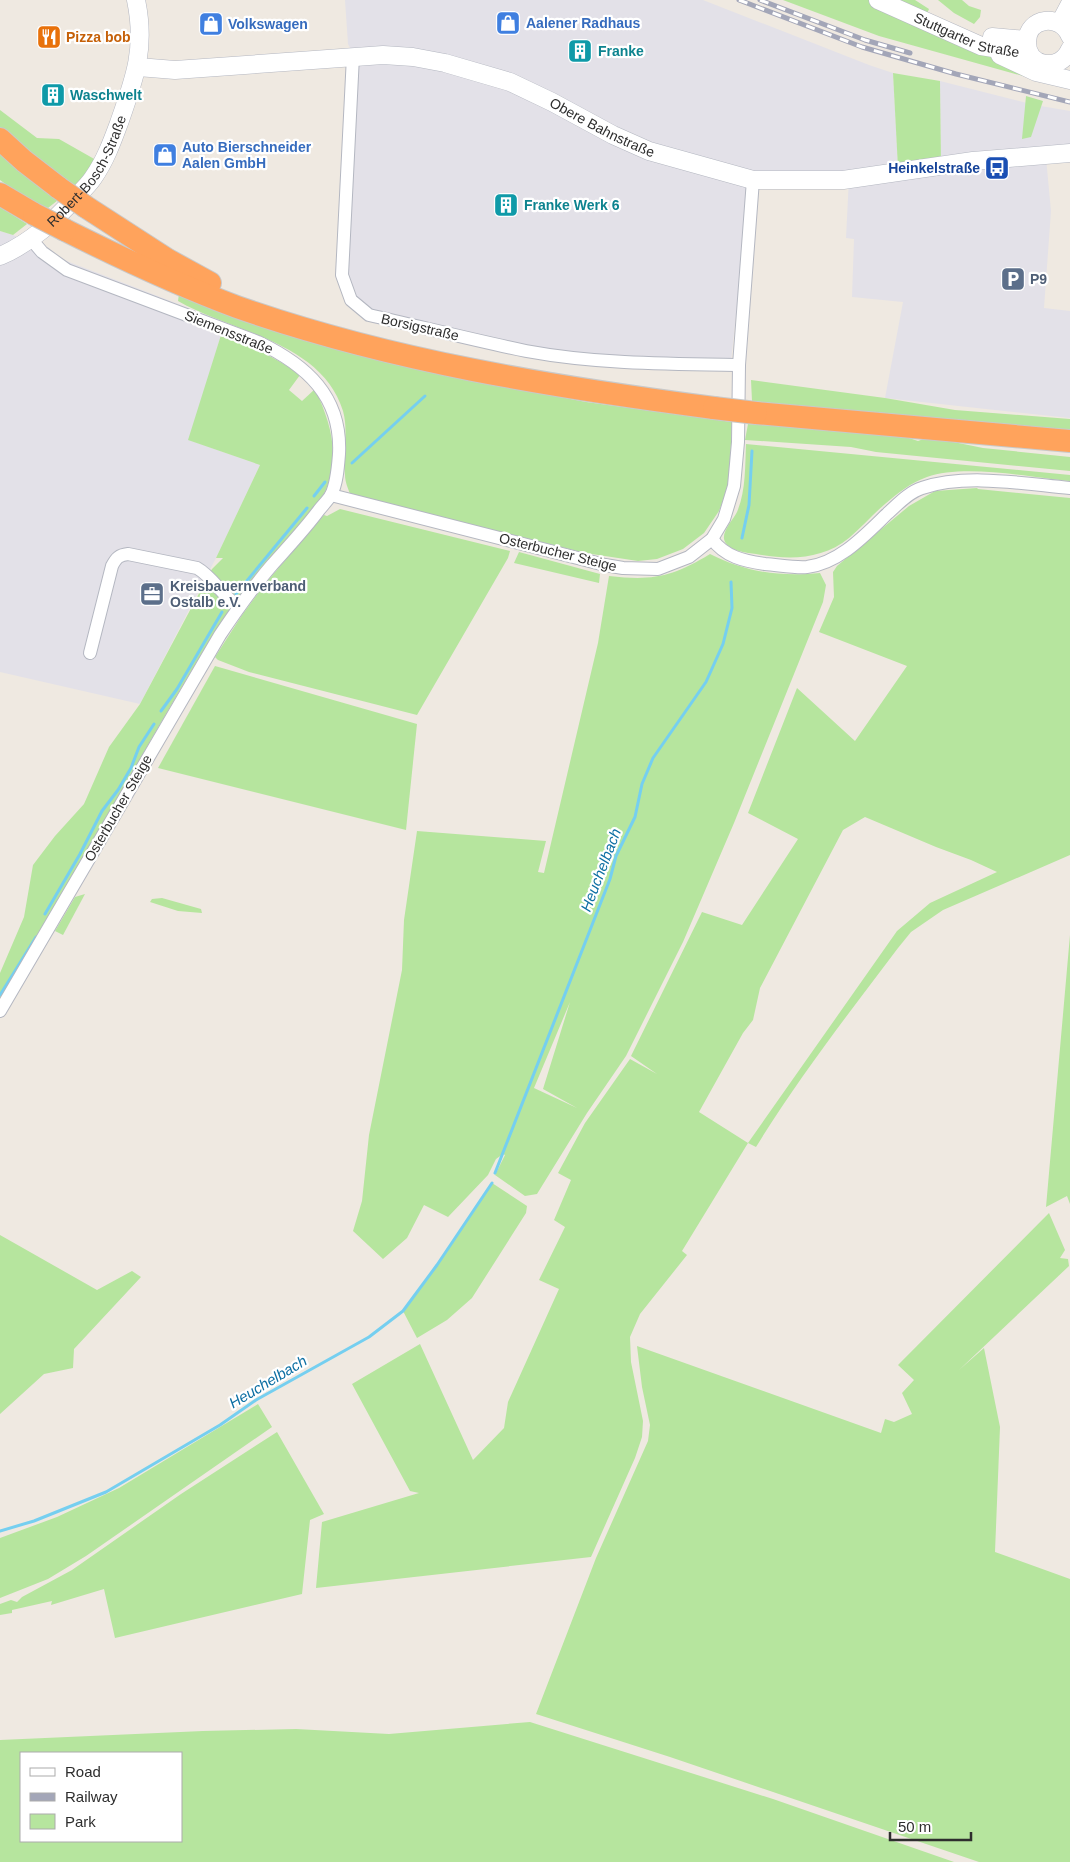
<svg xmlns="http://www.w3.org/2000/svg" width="1070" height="1862" viewBox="0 0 1070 1862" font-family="Arial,sans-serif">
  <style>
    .industrial { fill: #e3e1e8 }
    .green { fill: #b6e59e; fill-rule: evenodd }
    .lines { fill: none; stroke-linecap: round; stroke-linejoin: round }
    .stream { stroke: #75cff0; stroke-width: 3 }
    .street-casing { stroke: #b4b7c1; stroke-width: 14 }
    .secondary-casing { stroke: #b4b7c1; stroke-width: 19 }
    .highway-casing { stroke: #c9c9c9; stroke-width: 24 }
    .street { stroke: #fff; stroke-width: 12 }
    .secondary { stroke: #fff; stroke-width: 18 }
    .highway { stroke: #ffa35c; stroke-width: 22 }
    .rail-casing { stroke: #a3a6b8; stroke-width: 5 }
    .rail { stroke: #fff; stroke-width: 3; stroke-dasharray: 9; stroke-linecap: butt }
    .highway-bridge-casing { stroke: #c9c9c9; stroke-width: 24; stroke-linecap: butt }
    .highway-bridge { stroke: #ffa35c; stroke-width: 22 }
    .labels { text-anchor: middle; stroke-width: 4.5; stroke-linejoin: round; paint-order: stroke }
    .shop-label { font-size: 14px; font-weight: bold; fill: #366cbe; stroke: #fff; text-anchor: start }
    .street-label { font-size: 14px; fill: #2e2e2e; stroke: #fff }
    .food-label { font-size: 14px; font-weight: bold; fill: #c56008; stroke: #fff; text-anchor: start }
    .culture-label { font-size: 14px; font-weight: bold; fill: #0d838f; stroke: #fff; text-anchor: start }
    .transit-label { font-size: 14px; font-weight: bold; fill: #164399; stroke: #fff; text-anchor: end }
    .service-label { font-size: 14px; font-weight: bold; fill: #4e5e75; stroke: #fff; text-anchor: start }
    .water-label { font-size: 15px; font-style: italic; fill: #0d6fa3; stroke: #fff }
  </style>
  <rect width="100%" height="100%" fill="#efe9e1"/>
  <g class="industrial">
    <path d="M345,0H703L869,65L893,73L898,167L941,162L940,81L1035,105L1070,111V156L1046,158L1051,211L1044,308L1070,311V418L885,398L903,302L852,297L854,239L846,238L849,178L751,177L731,361L532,352L371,311L354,299L346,276L358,63L348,44Z"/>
    <path d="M0,231L13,235L64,260L225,322L189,440L260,465L216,558L140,704L0,672Z"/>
  </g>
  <g class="green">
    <path d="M783,0H915L929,9L921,28L1013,66L1048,83L879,36Z"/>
    <path d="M938,0H962L969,6L981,10L980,17L974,24L954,13Z"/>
    <path d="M893,73L940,81L941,162L898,168Z"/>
    <path d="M1026,96L1043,101L1031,137L1022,139Z"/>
    <path d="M0,110L37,138L59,139L96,160L82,181L48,208L25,198L0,180Z"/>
    <path d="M0,207L27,224L13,235L0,231Z"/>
    <path d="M179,294L421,370L586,402L732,422L729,485L719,511L704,533L683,549L657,559L638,561L585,553L350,494C348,488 345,482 345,475C342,454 349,433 343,411C322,342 232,332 178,301Z"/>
    <path d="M221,335C250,346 276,357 300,375L289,390L302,401L315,389C330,421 340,453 327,487C318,511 285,540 268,560C250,580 235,601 221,623C189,673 160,725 130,776C87,851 43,926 0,1001V973L24,917L33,865L55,836L84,804L109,747L140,704L212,569L223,558H216L260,465L188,440Z"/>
    <path d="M751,380L885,398L955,410L1070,419V431L889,415L752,401Z"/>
    <path d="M748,424L900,435L918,441L929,437L983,448L1070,457V471L876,452L851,447L745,440Z"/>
    <path d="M746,444L1070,475V481C1030,477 964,464 927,477C910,483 898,493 885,504C873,514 862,527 849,538C822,560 789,560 756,554C747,553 730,551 725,542C720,533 733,520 737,512C746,491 745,466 746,444Z"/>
    <path d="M977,488L978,489L1070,498V855L943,910L911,932L898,948C849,1013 799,1077 756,1147L748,1143L682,1251L687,1255L640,1314L630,1337L631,1362L643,1421L642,1437L635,1458L591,1557L316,1588L322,1522L419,1493L410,1491L352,1384L420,1344L473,1460L504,1428L508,1402L559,1289L539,1280L565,1227L554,1220L571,1180L558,1173L585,1123L630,1059L657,1074L631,1056L702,912L742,925L798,839L748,813L797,688L855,741L907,666L819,632L834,597L833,572L837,566L909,506L935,491ZM865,817L936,847L971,860L997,872L930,903L897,931L748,1143L699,1112L743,1033L753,1020L760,988L843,830Z"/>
    <path d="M340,509L510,551L508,558L417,715L249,672L218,660L215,657L242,615L264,585L324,515L327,516Z"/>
    <path d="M519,552L600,574L599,583L514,563Z"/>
    <path d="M710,554C746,572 779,577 820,573L826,585L823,602L734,823L683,942L626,1056L587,1113L537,1194L525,1196L495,1175L505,1155L503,1154L496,1159L488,1175L448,1217L424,1205L407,1238L383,1259L353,1231L362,1201L369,1135L402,970L404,920L417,831L546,841L538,872L544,873L598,643L609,576C653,581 672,577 710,554ZM570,1002L543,1089L577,1108L534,1088Z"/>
    <path d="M215,666L417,724L406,830L158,768Z"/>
    <path d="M85,894L63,935L55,931L75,897Z"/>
    <path d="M162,898L201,909L202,913L178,911L150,902L152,899Z"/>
    <path d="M1070,935V1204L1067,1196L1046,1207Z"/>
    <path d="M492,1183L527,1206L526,1213L472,1298L447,1320L417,1338L403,1311L437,1265Z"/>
    <path d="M1049,1213L1065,1250L1060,1258L1068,1259L1069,1266L959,1370L984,1348L1000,1427L995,1552L1070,1579V1862H979L670,1757L536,1714L596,1558L648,1441L650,1425L642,1387L637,1346L881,1433L885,1419L894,1422L912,1414L902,1393L914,1380L898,1365Z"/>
    <path d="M0,1235L97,1290L132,1271L141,1277L74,1349L73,1368L44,1374L0,1414Z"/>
    <path d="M258,1404L272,1427L86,1556L48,1579L0,1598V1538L57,1517L119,1488Z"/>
    <path d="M277,1432L324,1514L310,1520L302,1594L115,1638L104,1589L51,1605L52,1601L12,1610V1613L0,1615V1604L11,1600L17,1602L22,1597L72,1570L181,1494Z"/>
    <path d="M530,1722L773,1799L954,1862H0V1740L203,1731L296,1729L389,1734ZM181,1753V1841H21V1753Z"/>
  </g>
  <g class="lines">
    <g class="stream">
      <path d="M352,463L425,396"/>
      <path d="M314,496L325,482"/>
      <path d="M742,538L749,505L752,451"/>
      <path d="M236,594L307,508"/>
      <path d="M161,711L177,689L222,612"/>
      <path d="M45,914L80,854L102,811L118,790L131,768L139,747L154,724"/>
      <path d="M0,995L36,937"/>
      <path d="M495,1173L610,879L616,856L635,817L642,784L653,758L706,682L723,644L732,608L731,582"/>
      <path d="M0,1531L34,1521L106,1492L220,1425L256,1400L369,1337L403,1311L437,1265L492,1183"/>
    </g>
    <defs>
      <g id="street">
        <path d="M353,56L342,275L351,300L369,315C422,327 473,340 526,351C596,364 668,364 739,365"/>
        <path d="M331,495L605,565L623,568L658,569L689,557L712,539L724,519L734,486L738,442L739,365L753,180"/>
        <path d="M712,539C725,557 744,561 765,564C779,565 794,568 807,567C840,563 866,534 888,513C898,504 909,492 922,488C966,473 1025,484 1070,488"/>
        <path d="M90,653L112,566C116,558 119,555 128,554L197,568C213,577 222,596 239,607"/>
        <path d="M0,1011L220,635C236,611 253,587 272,565C288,547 305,529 319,510C323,505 328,500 331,495C337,483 338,467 339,454C342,396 306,365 258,342L67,270L42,252L31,239"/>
      </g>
      <g id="secondary">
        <path id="s1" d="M878,0L981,46L1029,54"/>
        <path d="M1060,23L1070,4"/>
        <path d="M1070,36C1061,13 1027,17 1027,42C1027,68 1061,72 1070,49"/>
        <path d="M992,37L1026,40"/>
        <path d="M1000,55L1036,72L1070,80"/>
        <path id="s2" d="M138,67L175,70L383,55L413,57L445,63L510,82L552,102L613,135L649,151L753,180H843L973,161L1070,153"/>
        <path id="s3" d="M0,256C31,243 55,220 78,195C83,190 89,184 93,178C105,161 112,142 119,123C135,78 146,48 136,0"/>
      </g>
      <g id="highway">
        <path d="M0,139L24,161L59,188"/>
        <path d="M0,194L34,214"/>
        <path d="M86,207L168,260L210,283"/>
        <path d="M65,230C121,258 178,285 237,307C391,361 553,387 714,408"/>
        <path d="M756,413L1070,441"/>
      </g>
    </defs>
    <use href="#street" class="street-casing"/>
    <use href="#secondary" class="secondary-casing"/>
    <use href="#highway" class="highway-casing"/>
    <use href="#street" class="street"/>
    <use href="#secondary" class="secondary"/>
    <use href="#highway" class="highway"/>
    <defs>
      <g id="rail">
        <path d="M739,0L862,47L956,74L1070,102"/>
        <path d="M760,0L865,40L910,53"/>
      </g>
    </defs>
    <use href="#rail" class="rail-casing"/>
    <use href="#rail" class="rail"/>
    <defs>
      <g id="highway-bridge">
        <path d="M59,188L86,207"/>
        <path d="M34,214L65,230"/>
        <path d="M714,408L756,413"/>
      </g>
    </defs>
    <use href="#highway-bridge" class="highway-bridge-casing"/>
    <use href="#highway-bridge" class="highway-bridge"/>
  </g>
  <defs>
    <symbol id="shop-square" viewBox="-11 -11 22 22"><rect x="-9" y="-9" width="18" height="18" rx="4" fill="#3f7fe0" stroke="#fff"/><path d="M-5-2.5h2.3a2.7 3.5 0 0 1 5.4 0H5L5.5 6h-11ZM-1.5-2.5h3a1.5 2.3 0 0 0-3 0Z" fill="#fff"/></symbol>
    <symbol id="restaurant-square" viewBox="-11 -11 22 22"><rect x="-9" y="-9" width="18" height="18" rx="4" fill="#e8710a" stroke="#fff"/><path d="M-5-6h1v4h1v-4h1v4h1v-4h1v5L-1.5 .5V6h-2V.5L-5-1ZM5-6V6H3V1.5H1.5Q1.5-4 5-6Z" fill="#fff"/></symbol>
    <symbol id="building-square" viewBox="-11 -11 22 22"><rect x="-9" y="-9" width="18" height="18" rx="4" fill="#0f9aa8" stroke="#fff"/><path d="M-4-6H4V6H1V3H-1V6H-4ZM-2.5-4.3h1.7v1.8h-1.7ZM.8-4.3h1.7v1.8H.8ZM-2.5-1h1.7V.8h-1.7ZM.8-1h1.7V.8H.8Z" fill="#fff"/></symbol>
    <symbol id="bus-square" viewBox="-11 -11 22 22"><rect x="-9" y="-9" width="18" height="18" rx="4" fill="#1a4fb4" stroke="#fff"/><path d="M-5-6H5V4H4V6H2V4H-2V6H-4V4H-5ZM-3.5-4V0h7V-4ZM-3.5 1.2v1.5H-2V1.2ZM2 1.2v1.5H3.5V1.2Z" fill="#fff"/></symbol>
    <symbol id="parking-square" viewBox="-11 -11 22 22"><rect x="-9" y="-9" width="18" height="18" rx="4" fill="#5c6f8a" stroke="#fff"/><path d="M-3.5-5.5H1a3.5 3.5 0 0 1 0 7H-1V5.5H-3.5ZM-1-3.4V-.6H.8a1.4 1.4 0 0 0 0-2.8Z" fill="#fff"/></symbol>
    <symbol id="office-square" viewBox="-11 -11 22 22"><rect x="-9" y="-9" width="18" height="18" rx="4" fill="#5c6f8a" stroke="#fff"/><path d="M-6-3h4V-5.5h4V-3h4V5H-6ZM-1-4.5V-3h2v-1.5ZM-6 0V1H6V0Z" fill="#fff"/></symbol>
  </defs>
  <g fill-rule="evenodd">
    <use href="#shop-square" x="494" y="9" width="28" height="28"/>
    <use href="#shop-square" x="197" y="10" width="28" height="28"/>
    <use href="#restaurant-square" x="35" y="23" width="28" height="28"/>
    <use href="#building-square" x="566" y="37" width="28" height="28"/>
    <use href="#building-square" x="39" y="81" width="28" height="28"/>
    <use href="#shop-square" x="151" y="141" width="28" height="28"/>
    <use href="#bus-square" x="983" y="154" width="28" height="28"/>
    <use href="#building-square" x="492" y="191" width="28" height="28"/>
    <use href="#parking-square" x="999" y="265" width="28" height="28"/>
    <use href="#office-square" x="138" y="580" width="28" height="28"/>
  </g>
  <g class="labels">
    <g class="shop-label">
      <text x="526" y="28">Aalener Radhaus</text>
      <text x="228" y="29">Volkswagen</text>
      <text x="182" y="152">Auto Bierschneider<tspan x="182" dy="16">Aalen GmbH</tspan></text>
    </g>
    <g class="street-label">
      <text dy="5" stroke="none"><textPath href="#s1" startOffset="96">Stuttgarter Straße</textPath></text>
      <text dy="5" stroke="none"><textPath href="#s2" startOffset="479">Obere Bahnstraße</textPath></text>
      <text dy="5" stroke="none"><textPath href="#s3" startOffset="125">Robert-Bosch-Straße</textPath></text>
      <text transform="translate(420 327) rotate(13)" y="5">Borsigstraße</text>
      <text transform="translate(229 332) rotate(22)" y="5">Siemensstraße</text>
      <text transform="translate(558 552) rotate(14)" y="5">Osterbucher Steige</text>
      <text transform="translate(118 808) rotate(-60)" y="5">Osterbucher Steige</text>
    </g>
    <g class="food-label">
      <text x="66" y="42">Pizza bob</text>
    </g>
    <g class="culture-label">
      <text x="598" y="56">Franke</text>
      <text x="70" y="100">Waschwelt</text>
      <text x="524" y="210">Franke Werk 6</text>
    </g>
    <g class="transit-label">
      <text x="980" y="173">Heinkelstraße</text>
    </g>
    <g class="service-label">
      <text x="1030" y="284">P9</text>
      <text x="170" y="591">Kreisbauernverband<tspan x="170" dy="16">Ostalb e.V.</tspan></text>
    </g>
    <g class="water-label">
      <text transform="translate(601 870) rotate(-69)" y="5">Heuchelbach</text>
      <text transform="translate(268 1382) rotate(-31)" y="5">Heuchelbach</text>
    </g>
  </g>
  <rect x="20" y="1752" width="162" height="90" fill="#ffffff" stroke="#ababab"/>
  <rect x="30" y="1768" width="25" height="8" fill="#ffffff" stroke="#ababab"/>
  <text x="65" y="1777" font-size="15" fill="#2e2e2e">Road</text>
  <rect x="30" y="1793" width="25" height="8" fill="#a3a6b8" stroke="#ababab"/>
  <text x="65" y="1802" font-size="15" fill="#2e2e2e">Railway</text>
  <rect x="30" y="1814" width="25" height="15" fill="#b6e59e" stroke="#ababab"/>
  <text x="65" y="1827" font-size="15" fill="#2e2e2e">Park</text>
  <path d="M890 1832v8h81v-8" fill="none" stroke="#2e2e2e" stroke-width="2.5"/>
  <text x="898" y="1832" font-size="15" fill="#2e2e2e" stroke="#ffffff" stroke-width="4" paint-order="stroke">50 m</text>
</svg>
